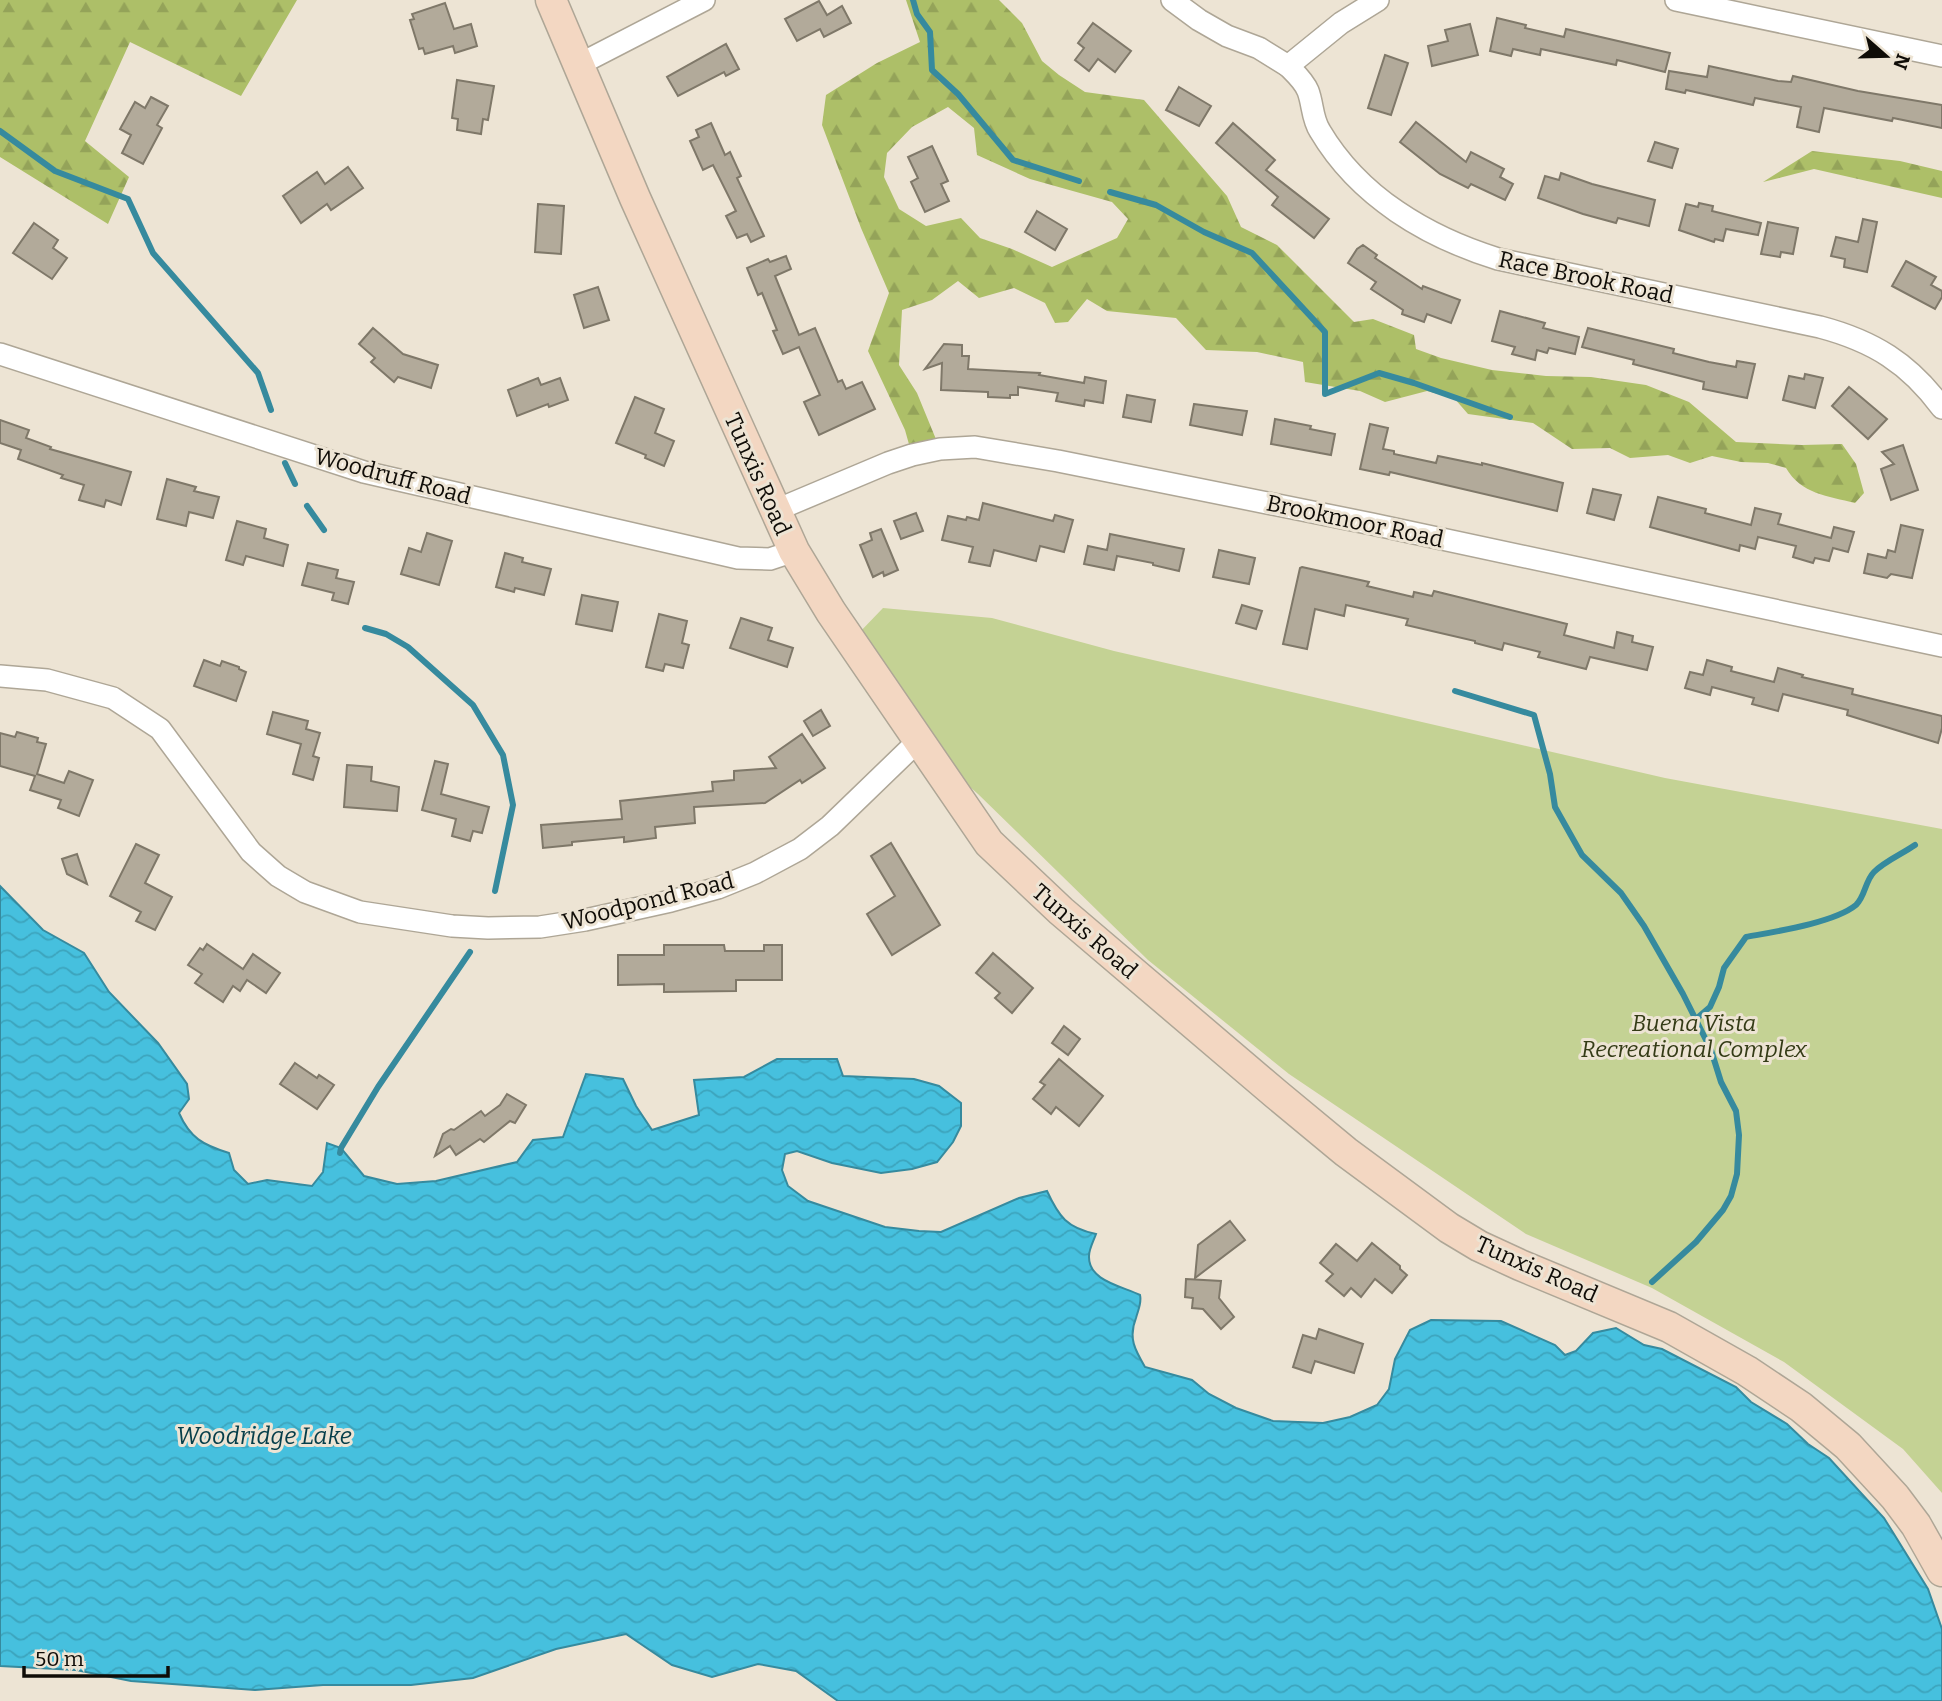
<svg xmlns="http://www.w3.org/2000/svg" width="1942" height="1701" viewBox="0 0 1942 1701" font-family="Bitter,serif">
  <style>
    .forest { fill: url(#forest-firs); fill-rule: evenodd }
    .park { fill: #c4d294 }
    .water { fill: url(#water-waves); stroke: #368a9e; stroke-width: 2 }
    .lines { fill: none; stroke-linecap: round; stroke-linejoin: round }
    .stream { stroke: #368a9e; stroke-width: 6 }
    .building { fill: #b2aa9a; stroke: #7f7869; stroke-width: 2 }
    .street-casing { stroke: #aea696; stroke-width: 24 }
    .secondary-casing { stroke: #aea696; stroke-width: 33 }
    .street { stroke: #fff; stroke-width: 21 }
    .secondary { stroke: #f3d7c2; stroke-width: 30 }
    .labels { text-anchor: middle; stroke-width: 6; stroke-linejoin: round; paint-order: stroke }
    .street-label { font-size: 23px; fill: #0f0c07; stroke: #ede4d4 }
    .park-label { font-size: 23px; font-style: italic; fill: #343b16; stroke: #ede4d4 }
    .water-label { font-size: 24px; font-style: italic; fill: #053e4a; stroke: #ede4d4 }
  </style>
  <defs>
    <pattern id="forest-firs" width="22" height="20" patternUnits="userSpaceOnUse" patternTransform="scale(1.75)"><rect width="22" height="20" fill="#adbf68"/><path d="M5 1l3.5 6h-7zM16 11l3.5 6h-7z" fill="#94a359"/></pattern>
    <pattern id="water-waves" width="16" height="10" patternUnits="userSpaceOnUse" patternTransform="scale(1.75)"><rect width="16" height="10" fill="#46c0de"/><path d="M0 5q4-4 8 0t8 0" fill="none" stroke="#3ca4bd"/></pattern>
  </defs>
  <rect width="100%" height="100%" fill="#ede4d4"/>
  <g class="forest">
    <path d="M0,0H297L241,96L130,42L85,141L129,177L108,224L0,157Z"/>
    <path d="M906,0H999L1022,23L1042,61L1059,75L1085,92L1144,100L1227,196L1241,227L1277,245L1354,322L1373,319L1414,335L1416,349L1441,358L1492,370L1546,376L1591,377L1646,385L1689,402L1736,442L1802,445L1842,444L1856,464L1864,493L1855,503C1828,496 1801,494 1786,468L1768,463L1741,462L1712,456L1690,463L1668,455L1630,458L1610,448L1572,449L1533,423L1468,414L1454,398L1427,391L1385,402L1360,391L1305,382L1303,362L1257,352L1206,350L1176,318L1107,311L1087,299L1068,322L1055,323L1045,303L1014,288L979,298L958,281L932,300L902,310L899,365L917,393L940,449L912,455L905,430L868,351L889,293L861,228L822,125L826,95L877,63L920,42ZM948,107L974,128L977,155L1030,179L1112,202L1128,219L1117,238L1052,267L1012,249L980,238L961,218L926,226L899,209L884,177L887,153L912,127Z"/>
    <path d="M1812,151L1900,161L1942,171V198L1814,169L1763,182Z"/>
  </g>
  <path class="park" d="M883,608L992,618L1114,651L1665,778L1942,829V1493L1903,1449L1784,1362L1652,1288L1526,1234L1289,1074L1148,960L978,794L939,760L857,635Z"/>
  <path class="water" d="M0,886L43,930L84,953L109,992L158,1043L187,1084L189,1099L179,1113C190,1138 203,1145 229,1153L234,1170L248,1184L267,1180L312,1186L323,1172L327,1143L341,1148L364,1176L397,1184L436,1181L517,1162L533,1140L563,1137L586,1074L623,1079L636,1106L652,1130L699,1115L694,1080L744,1077L777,1059H837L843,1076L914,1079L939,1086L961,1103V1126L953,1142L937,1162L912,1169L881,1173L832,1163L797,1151L785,1154L782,1170L788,1186L808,1201L885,1227L919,1231L941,1232L1019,1198L1047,1191C1059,1217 1067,1228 1096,1234C1094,1240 1089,1249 1089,1256C1088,1281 1122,1286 1140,1295C1142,1303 1138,1310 1136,1318C1128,1338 1135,1350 1145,1367L1192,1380L1209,1394L1236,1408L1273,1421L1323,1423L1350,1417L1377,1405L1389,1389L1395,1359L1410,1330L1431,1320L1501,1321L1555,1345L1565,1355L1576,1351L1593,1333L1616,1328L1644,1345L1662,1349L1736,1387L1751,1402L1787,1424L1808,1444L1829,1458L1884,1518L1928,1589L1942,1629V1701H838L796,1671L758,1664L712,1677L672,1665L626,1634L556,1649L473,1678L411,1685H323L255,1690L131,1681L76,1670L0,1666Z"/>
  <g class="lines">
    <g class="stream">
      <path d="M913,0L917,14L930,32L932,70L958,94L1013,160L1079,181"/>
      <path d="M0,131L55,171L128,199L153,253L258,373L271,410"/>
      <path d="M1110,192L1156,205L1204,232L1252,253L1325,332V394L1379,373L1414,383L1510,417"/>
      <path d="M285,463L295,484"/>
      <path d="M307,506L324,530"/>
      <path d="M365,628L386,634L408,647L473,705L503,755L513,805L495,891"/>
      <path d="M1455,691L1534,715L1550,774L1555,807L1582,855L1621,893L1644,926L1683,994L1711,1050L1721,1082L1736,1111L1739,1135L1737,1174L1731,1196L1723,1210L1696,1242L1652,1282"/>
      <path d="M1696,1019L1710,1007L1719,987L1724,968L1746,937C1773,932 1834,923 1856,905C1865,897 1865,881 1874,872C1885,861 1902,854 1915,845"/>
      <path d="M340,1153L341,1148L378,1087L470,952"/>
    </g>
  </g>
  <g class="building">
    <path d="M819,1L827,15L842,6L851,23L824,37L820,29L797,41L785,19Z"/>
    <path d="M445,3L454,29L471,24L477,46L455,53L453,46L425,54L423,48L419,49L410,20L414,19L412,14Z"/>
    <path d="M1497,18L1526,25L1525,28L1564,37L1566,29L1670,53L1665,72L1617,60L1616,65L1541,49L1540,55L1513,49L1511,56L1490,51Z"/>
    <path d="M1093,23L1131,51L1115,72L1098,59L1089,71L1075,60L1084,48L1078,43Z"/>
    <path d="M1470,24L1478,55L1432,66L1428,46L1448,41L1445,30Z"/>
    <path d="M726,44L739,69L726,76L724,72L678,96L667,77Z"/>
    <path d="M1385,55L1408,63L1391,115L1368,108Z"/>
    <path d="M1709,66L1778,81L1791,82L1793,76L1858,91L1942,105V128L1893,118L1892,121L1824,108L1819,132L1797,127L1801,107L1755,98L1753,105L1686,90L1685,93L1666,89L1669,71L1707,77Z"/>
    <path d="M457,80L494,86L488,120L483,119L481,134L457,130L458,119L452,118Z"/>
    <path d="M1179,87L1211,106L1199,126L1166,110Z"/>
    <path d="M151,97L168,106L157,125L162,128L143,164L122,153L131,135L120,129L135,102L145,108Z"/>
    <path d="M1416,122L1466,162L1471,152L1504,169L1500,177L1513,184L1505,200L1471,184L1468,188L1440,174L1400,142Z"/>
    <path d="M711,123L725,155L730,152L741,176L737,178L764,236L751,242L747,234L737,238L726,216L736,211L713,165L703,170L690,141L699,137L696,130Z"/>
    <path d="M1233,123L1275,160L1266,170L1329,219L1314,238L1272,205L1278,197L1216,143Z"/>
    <path d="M1655,142L1678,149L1672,168L1648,161Z"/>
    <path d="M932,146L948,181L941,184L949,201L925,212L911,182L918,178L908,157Z"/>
    <path d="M348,167L363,188L331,210L327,204L301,223L283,196L317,172L325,184Z"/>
    <path d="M1561,173L1592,184L1655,200L1649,226L1618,218L1616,223L1583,214L1538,198L1545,176L1559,180Z"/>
    <path d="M1699,203L1713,206L1712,211L1761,223L1758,235L1726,229L1723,241L1715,239L1714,242L1679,230L1686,204L1698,207Z"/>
    <path d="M538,204L564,206L561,254L535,252Z"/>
    <path d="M1037,211L1067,229L1055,250L1025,232Z"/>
    <path d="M1863,219L1877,222L1867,272L1844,267L1845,259L1831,256L1836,237L1858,242Z"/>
    <path d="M1768,222L1798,228L1793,254L1781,252L1780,257L1761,254Z"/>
    <path d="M34,223L58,240L53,248L67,258L52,279L13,253Z"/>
    <path d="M1363,245L1377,255L1375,258L1422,289L1423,286L1460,300L1451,323L1427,314L1424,322L1402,314L1403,310L1371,289L1376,282L1348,263L1357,249Z"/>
    <path d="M786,256L791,269L775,276L799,335L815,328L838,382L842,380L846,389L862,382L875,409L819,435L804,402L820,395L799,347L783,354L773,331L777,330L762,293L758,295L747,268L768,259L770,262Z"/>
    <path d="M1906,261L1936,277L1931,285L1942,291V297L1935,309L1892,286Z"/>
    <path d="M598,287L609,320L584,328L574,295Z"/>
    <path d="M1500,311L1545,323L1543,328L1579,337L1575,354L1549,348L1547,353L1537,350L1535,360L1512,354L1515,347L1492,341Z"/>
    <path d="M373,328L403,354L438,365L431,388L398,377L394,382L371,362L375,358L359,344Z"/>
    <path d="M1588,328L1674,349L1673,353L1709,362L1736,367L1737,361L1755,364L1747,398L1703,389L1704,382L1633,364L1634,360L1582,347Z"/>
    <path d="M944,344L962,345V356H969L968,369L1040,373L1039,375L1084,383L1085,377L1106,381L1103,403L1085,400L1084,406L1056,401L1058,393L1018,387V395H1010V398L988,397V392L941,390L942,363L925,369Z"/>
    <path d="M1805,374L1823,378L1815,408L1783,400L1789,376L1804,379Z"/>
    <path d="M538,378L541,385L560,378L568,400L549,407L548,404L517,416L508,390Z"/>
    <path d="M1849,387L1887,419L1868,439L1832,406Z"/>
    <path d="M1127,395L1155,400L1151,422L1123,417Z"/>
    <path d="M635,397L664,409L655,433L674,441L664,466L645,458L646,455L616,443Z"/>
    <path d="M1194,404L1247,411L1242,435L1190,425Z"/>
    <path d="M1275,419L1311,426L1310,429L1335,434L1331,455L1271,444Z"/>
    <path d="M0,420L29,430L26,438L51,447L50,449L131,472L121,505L106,500L104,507L79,500L84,485L61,478L63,475L18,459L21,450L0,443Z"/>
    <path d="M1370,424L1388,428L1383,449L1394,451V454L1436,463L1438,456L1482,465V463L1563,483L1557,511L1390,472L1389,475L1360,469Z"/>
    <path d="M1903,445L1918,490L1891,500L1881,469L1894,464L1882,452Z"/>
    <path d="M167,479L196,487L194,491L219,497L213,518L189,512L186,526L157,519Z"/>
    <path d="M1593,489L1621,495L1614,520L1587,513Z"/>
    <path d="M1658,497L1706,509L1705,513L1751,525L1755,508L1781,514L1778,524L1831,538L1834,527L1854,532L1848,552L1833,548L1829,561L1815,558L1813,563L1793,557L1796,546L1758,537L1755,549L1740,545L1739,551L1650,527Z"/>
    <path d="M983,503L1053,521L1055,515L1073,520L1064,552L1040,546L1036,561L994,550L990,566L969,562L973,547L942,540L948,516L966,520L967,517L979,520Z"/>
    <path d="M916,513L923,531L901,539L894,521Z"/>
    <path d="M237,521L266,529L264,538L288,545L283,566L246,556L243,565L226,560Z"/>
    <path d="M1901,525L1923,530L1912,578L1891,574L1887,578L1864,573L1868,554L1886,558L1888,550L1895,552Z"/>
    <path d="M881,529L898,570L884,576L883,572L873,577L860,545L872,540L870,533Z"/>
    <path d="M427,533L452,541L439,585L401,574L409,548L421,552Z"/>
    <path d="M1110,534L1184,549L1179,571L1153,565V563L1117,556L1114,570L1084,564L1088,546L1107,550Z"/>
    <path d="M1219,550L1255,558L1249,584L1213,577Z"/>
    <path d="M505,553L523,558L522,562L551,569L544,595L515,588L514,592L496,587Z"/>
    <path d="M308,563L338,570L336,578L354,582L348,604L332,600L334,593L302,585Z"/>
    <path d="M1302,567L1369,582L1367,586L1413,597L1414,592L1432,596L1434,591L1567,624L1564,635L1614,648L1617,632L1633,636L1632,642L1653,647L1647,670L1590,657L1586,669L1538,657L1540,652L1504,643L1502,650L1475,643V641L1406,625L1408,619L1346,605L1344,616L1315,609L1307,649L1283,644L1300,568Z"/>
    <path d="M582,595L618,602L612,631L576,624Z"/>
    <path d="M1242,605L1262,611L1256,629L1236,623Z"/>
    <path d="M659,614L687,621L682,643L689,645L683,668L665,664L663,671L646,667Z"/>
    <path d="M741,618L772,628L768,640L793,648L787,667L730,648Z"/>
    <path d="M204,660L220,666L222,661L239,667V669L246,672L236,701L194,686Z"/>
    <path d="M1707,660L1732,667L1731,671L1774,682L1778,668L1803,675L1802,677L1853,689L1852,694L1942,716V728L1938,743L1847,715L1848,710L1783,694L1778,711L1752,704L1754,698L1712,687L1710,695L1685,688L1690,672L1703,675Z"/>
    <path d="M821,710L830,726L813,736L804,721Z"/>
    <path d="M273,712L308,721L306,729L320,733L313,756L319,758L313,780L293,774L301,744L267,734Z"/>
    <path d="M17,732L38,738L37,742L46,744L37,774L64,783L69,771L93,780L79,816L58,808L61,800L30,790L35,776L0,766V733L15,737Z"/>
    <path d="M802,734L825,768L802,783L800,780L765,803L694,807L695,823L655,827L656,838L624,842V837L572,842V845L543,848L541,825L622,819L620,801L713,791L712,782L734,780V771L776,768L769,757Z"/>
    <path d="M435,761L448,764L441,794L489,807L482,833L473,831L470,841L452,836L456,819L422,810Z"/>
    <path d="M347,765L372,767L371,781L399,787L397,811L344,807Z"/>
    <path d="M891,843L940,925L892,955L867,914L895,896L871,856Z"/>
    <path d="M136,844L159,855L145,883L172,897L155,930L136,921L141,912L110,896Z"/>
    <path d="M77,854L87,884L67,874L62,859Z"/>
    <path d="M207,944L243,969L253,954L280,973L266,993L247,980L240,991L233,986L223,1002L195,983L202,974L188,965L200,948L203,950Z"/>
    <path d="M664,945H724L725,951H764V945H782V980H736V991L664,992V984L618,985V955H664Z"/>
    <path d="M993,953L1033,988L1012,1013L995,998L1000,993L976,973Z"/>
    <path d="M1064,1026L1080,1039L1068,1055L1052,1043Z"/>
    <path d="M1059,1059L1103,1096L1079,1126L1056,1107L1051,1114L1033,1099L1045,1085L1040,1082Z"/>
    <path d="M295,1063L317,1078L319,1075L334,1085L317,1109L280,1084Z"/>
    <path d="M507,1094L526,1105L515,1123L510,1121L484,1142L480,1139L456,1155L450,1146L435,1156L443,1134L451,1129L454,1130L481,1111L485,1116L500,1105Z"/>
    <path d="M1230,1221L1245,1240L1195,1278L1198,1245Z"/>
    <path d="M1372,1243L1400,1266V1269L1407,1275L1392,1293L1375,1279L1361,1297L1351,1288L1344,1296L1326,1281L1333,1274L1320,1263L1336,1244L1357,1261Z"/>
    <path d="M1186,1279L1221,1281L1219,1298L1234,1317L1221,1329L1203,1309L1192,1308L1193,1298L1185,1297Z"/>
    <path d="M1319,1329L1363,1344L1354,1373L1315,1361L1311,1373L1293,1367L1303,1335L1316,1339Z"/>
  </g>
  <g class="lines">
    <defs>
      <g id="street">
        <path d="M1172,0L1199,20L1227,36L1259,48L1288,66L1341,23L1378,0"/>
        <path d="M1676,0L1942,56"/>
        <path d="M578,65L704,0"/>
        <path d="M1288,66C1295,73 1304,81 1308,91C1313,104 1312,119 1320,131C1359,197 1427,237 1498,259L1820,327C1873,341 1909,363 1942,408"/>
        <path d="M0,354L364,472L738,558L770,559L794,551"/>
        <path d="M774,511L888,463L912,455L940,449L975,447L1058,461L1372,524L1942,646"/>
        <path d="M0,676L47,680L113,698L160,729L251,852L278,876L305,892L360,912L452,926L488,928L540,927L585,920L671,901L718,888L755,873L800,849L830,826L919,740"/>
      </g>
      <path id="secondary" d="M551,0L635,198L794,551L831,612L989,843L1061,911L1276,1094L1346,1152L1449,1228L1479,1246L1520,1265L1669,1327L1747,1371L1801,1407L1848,1446L1895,1497L1916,1525L1942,1571"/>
    </defs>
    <use href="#street" class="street-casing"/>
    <use href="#secondary" class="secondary-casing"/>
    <use href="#street" class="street"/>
    <use href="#secondary" class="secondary"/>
  </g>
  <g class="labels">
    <g class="street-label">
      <text transform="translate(1586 277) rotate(12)" y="8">Race Brook Road</text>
      <text transform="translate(758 474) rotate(66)" y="8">Tunxis Road</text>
      <text transform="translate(393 476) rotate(15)" y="8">Woodruff Road</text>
      <text transform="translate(1355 521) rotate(12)" y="8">Brookmoor Road</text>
      <text transform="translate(648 901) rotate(-14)" y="8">Woodpond Road</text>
      <text transform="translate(1085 931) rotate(41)" y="8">Tunxis Road</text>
      <text transform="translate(1537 1269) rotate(24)" y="8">Tunxis Road</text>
    </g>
    <g class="park-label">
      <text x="1694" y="1031">Buena Vista<tspan x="1694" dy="26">Recreational Complex</tspan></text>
    </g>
    <g class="water-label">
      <text x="264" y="1444">Woodridge Lake</text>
    </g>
  </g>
  <g transform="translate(1886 56) rotate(110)" stroke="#ede4d4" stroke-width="5" paint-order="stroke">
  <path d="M0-5L12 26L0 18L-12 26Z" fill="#0f0c07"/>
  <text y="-10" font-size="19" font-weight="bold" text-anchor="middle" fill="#0f0c07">N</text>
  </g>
  <path d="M24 1666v10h144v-10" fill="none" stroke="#0f0c07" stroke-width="3.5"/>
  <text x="35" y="1666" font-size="21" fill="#0f0c07" stroke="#ede4d4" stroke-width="5" paint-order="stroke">50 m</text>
</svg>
